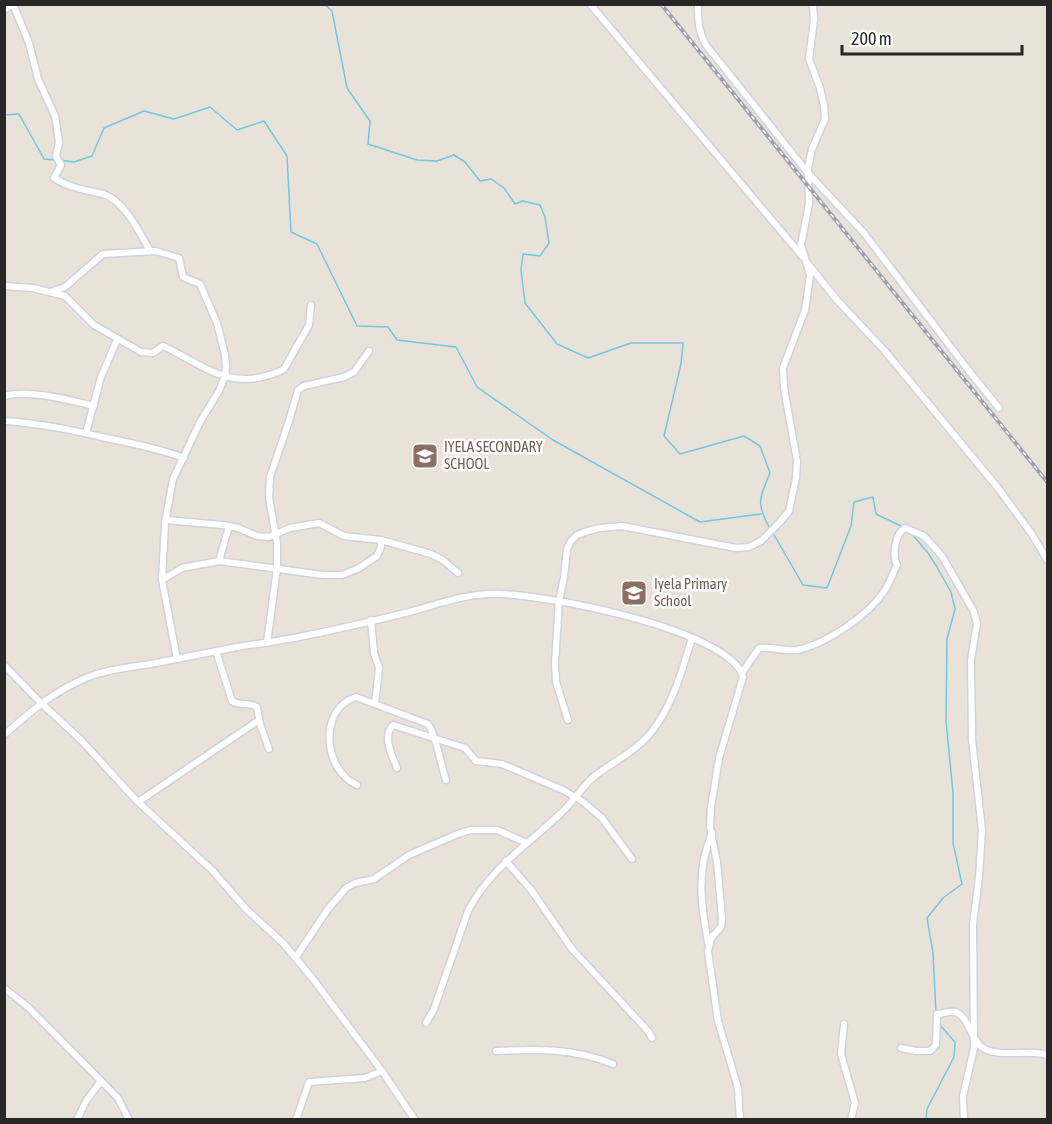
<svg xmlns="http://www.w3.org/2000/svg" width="1052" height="1124" viewBox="0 0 1052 1124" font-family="'Asap Condensed',sans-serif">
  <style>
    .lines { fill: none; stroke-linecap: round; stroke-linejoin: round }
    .stream { stroke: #73c7e4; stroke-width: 1.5 }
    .minor-casing { stroke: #cfd2df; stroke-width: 9 }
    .minor { stroke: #fff; stroke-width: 6 }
    .rail-casing { stroke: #9da0b0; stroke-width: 4 }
    .rail { stroke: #fff; stroke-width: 1.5; stroke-dasharray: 4.5; stroke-linecap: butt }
    .labels { text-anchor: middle; stroke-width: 5; stroke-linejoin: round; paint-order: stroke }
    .education-label { font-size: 15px; fill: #785e54; stroke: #fff; text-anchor: start }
  </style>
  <rect width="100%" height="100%" fill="#e9e2d9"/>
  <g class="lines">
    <g class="stream">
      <path d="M324,4L332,11L347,88L370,121L368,144L417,160L437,161L454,155L465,162L480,181L491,179L504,188L515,204L523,201L540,205L545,217L549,243L540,256L523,254L521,270L525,303L557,344L588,358L631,343H683L681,364L664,436L680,454L744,436L760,446L770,473C759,499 756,503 770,529"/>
      <path d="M4,115L19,114L44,159L55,160"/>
      <path d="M60,160L74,162L92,156L104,128L144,111L174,119L210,107L237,130L264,121L287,156L291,232L317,244L357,326L388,327L397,340L456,347L477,387L553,440L700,522L761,514"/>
      <path d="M773,533L803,585L827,588L851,526L854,502L873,497L876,514L903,527"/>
      <path d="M911,533L928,553L937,567L951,592L955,609L947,639L946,721L953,793V843L962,884L943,898L927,918L933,953L936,1013"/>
      <path d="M926,1120L927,1109L954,1057L955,1042L939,1024"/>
    </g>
    <defs>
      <g id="minor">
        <path d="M13,4L29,43L38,79L55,116L59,142L56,156L61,165L54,178C69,188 86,190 103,194C124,200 140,233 150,251"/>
        <path d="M590,4L802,256"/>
        <path d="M698,4C698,20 698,31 706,45L808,173L864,233L969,371L999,408"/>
        <path d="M4,10L13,4"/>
        <path d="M808,264L837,300L884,350L998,488L1031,533L1048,561"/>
        <path d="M4,286L33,288L65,296L94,325L141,352L153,353L163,346C198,362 224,388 266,376C272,374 278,373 284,369L309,325L311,305"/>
        <path d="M50,292L65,287L103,254L156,251L179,258L183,277L200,284L217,323L225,355L226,366L225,376L219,391L200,422L173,479L165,523L162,580L177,659"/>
        <path d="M4,396C29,389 69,400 94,406"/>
        <path d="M4,421C41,423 75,431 111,439C136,444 160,449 184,458"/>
        <path d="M86,433L101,377L117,340"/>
        <path d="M166,520L223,525L238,528L257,536L269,537L290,528L319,523L344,536L381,540L431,554L443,560L458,573"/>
        <path d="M219,561L229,526"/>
        <path d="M162,580L182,568L219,561L323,575H342L359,568L377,556L381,547V540"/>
        <path d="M371,620L374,653L379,668L375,704"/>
        <path d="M267,643L277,568V543L269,498L270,477L289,421L298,390L304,386L344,377L354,372L369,351"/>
        <path d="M216,651L232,701C239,706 249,702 257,707L260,724L269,749"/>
        <path d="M4,665L41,703L81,740L136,800L213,871L246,909L284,944L313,979L382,1071L415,1120"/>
        <path d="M742,673L759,648C772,646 784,652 797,650C826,644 869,615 885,590C890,582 893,573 897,565C892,555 895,534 905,528L924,536L942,556L973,610L977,623L971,660L972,739L982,830L979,877L973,924L974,1048L963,1096L964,1120"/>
        <path d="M568,720L556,682L555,663L559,601L564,577L567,549L571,541L577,535L588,531L600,528L622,526L736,548L749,547L761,541L779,523L789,511L796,478L797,461L784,388L783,368L805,310L807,298L810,275L801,245L809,204L808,168L812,149L825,119L824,106L820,88L809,59L814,20L813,4"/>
        <path d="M4,735C30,712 54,691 86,678C107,669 133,667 156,663C182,658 207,653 232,648C253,644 274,642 294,638C334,630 374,621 413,611C438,604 463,595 488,594C534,591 731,629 743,677L719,758L711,807L710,827L717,862L722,918L721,927L711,938L708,951L718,1021L738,1088L740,1120"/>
        <path d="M397,768C392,756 382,736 393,725L465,748L476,761L502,764L563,790L582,801L602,818L632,859"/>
        <path d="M357,785C324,771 317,709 356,697L428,724C436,734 441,766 446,780"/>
        <path d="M138,802L259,720"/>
        <path d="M506,861L532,891L572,949L648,1031L652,1038"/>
        <path d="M708,943C701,904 696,871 712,833"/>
        <path d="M296,957L328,909L346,888L355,883L374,879L409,855L460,833L471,830H497L527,843"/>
        <path d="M4,988L28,1007L118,1098L129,1120"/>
        <path d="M426,1023L434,1009L468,911C490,868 529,844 562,812C574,801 583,785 596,775C616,760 638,750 653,730C674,702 682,670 692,638"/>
        <path d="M844,1024L841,1054L855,1103L851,1120"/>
        <path d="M901,1048L916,1051H930L936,1045L937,1014C942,1014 949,1011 955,1012C969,1016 971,1041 983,1048C999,1058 1027,1049 1048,1055"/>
        <path d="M496,1051C537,1049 574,1048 613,1064"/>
        <path d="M77,1120L86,1101L101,1081"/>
        <path d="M296,1120L309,1082L365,1078L382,1071"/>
      </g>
    </defs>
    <use href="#minor" class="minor-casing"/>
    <use href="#minor" class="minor"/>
    <defs>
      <path id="rail" d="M661,4L1048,483"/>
    </defs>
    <use href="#rail" class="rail-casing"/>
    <use href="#rail" class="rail"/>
  </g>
  <defs>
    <symbol id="school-square" viewBox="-11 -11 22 22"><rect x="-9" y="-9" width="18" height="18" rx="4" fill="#8d6e63" stroke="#fff"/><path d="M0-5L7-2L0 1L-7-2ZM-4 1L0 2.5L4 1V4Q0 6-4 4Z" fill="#fff"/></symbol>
  </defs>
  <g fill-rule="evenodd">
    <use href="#school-square" x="410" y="441" width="30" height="30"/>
    <use href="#school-square" x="619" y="578" width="30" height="30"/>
  </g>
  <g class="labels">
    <g class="education-label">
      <text x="444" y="452">IYELA SECONDARY<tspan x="444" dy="17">SCHOOL</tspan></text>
      <text x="654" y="589">Iyela Primary<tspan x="654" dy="17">School</tspan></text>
    </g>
  </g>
  <rect width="1052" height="1124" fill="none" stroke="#272727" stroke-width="12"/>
  <path d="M842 45v9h180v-9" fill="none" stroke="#272727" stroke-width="3"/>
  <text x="851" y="45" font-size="18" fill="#272727" stroke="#ffffff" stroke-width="4.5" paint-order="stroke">200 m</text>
</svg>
